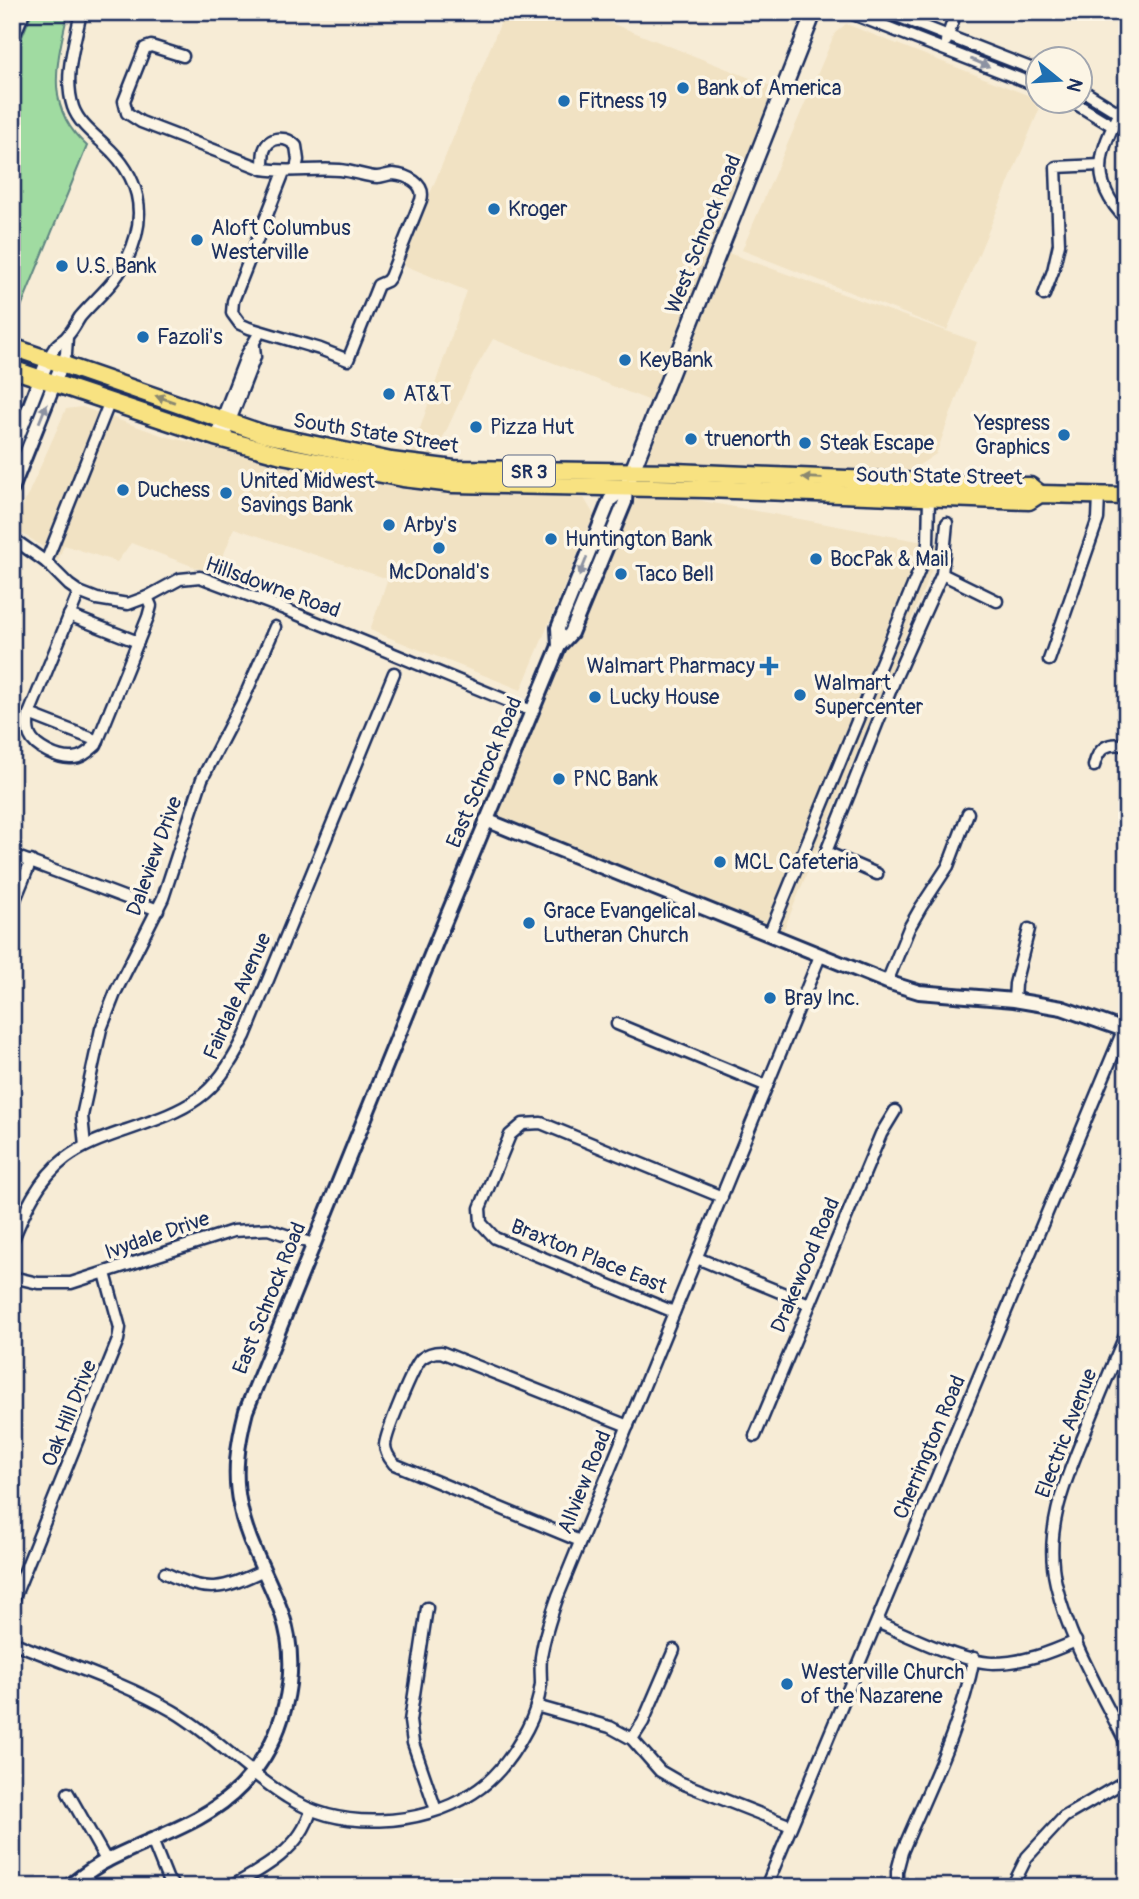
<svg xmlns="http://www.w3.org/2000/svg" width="1139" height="1899" viewBox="0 0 1139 1899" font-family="Pangolin,sans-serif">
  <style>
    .built { fill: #f1e2c3 }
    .green { fill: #a0dba1; stroke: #5e8580; stroke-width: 2 }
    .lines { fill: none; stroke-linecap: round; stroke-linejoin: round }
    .minor-casing { stroke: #1b2f5e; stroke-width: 15 }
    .tertiary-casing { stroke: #1b2f5e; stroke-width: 18 }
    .secondary-casing { stroke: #1b2f5e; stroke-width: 19 }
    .primary-casing { stroke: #1b2f5e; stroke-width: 21 }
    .minor { stroke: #fcf5e5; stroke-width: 10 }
    .tertiary { stroke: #fcf5e5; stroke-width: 12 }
    .secondary { stroke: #fcf5e5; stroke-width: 14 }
    .primary { stroke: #f8e281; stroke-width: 16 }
    .oneway { fill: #8c92a2 }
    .oneway2 { fill: #8a8870 }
    .poi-dot { fill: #1f6fb2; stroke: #fcf5e5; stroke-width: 2.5 }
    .labels { text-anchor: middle; stroke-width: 7; stroke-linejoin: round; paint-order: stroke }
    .shield { fill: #fcf5e5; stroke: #5e6a86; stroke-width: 2 }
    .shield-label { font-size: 19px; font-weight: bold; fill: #1b2f5e }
    .poi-label { font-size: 21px; fill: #1b2f5e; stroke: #fcf5e5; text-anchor: start }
    .street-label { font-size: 21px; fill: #1b2f5e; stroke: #fcf5e5 }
  </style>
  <rect width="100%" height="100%" fill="#f7ecd6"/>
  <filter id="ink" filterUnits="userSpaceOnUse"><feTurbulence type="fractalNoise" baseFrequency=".0143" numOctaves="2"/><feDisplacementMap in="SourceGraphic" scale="14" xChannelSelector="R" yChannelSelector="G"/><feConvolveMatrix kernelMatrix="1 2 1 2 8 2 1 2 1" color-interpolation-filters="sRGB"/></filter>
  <g filter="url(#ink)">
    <g class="built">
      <path d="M505,12H583L783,91L720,250L977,342L936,454L872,496L633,488L939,545V552L780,939L486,820L658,404L493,339L473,373L423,481L403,478L467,291L401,264Z"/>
      <path d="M846,24L1030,96L1039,110L947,330L742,250L835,33Z"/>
      <path d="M82,407L164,436L359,482L437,491L534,492L584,498L594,515L521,690L370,630L388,579L234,528L216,575L131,543L117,562L64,545L58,561L39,544L13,528L66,409Z"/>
    </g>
    <path class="green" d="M32,12H68C57,62 43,107 87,146L12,329V62Z"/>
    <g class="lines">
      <defs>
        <g id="minor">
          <path d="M848,12L1038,86"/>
          <path d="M887,12L1038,71"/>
          <path d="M12,41L24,12"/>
          <path d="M946,41L956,12"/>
          <path d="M183,56L151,46L145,48L124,101L127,113L141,122L263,169C289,173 314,168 340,170C353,171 367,177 377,177C383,177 388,174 393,174C407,175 426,184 421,200L390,277L387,281L378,285L348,360L320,349L249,328L240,324L232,313L233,301L284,172"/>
          <path d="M1080,89L1119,113"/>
          <path d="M1127,100C1102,145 1084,178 1127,220"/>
          <path d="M1073,102L1111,125"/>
          <path d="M263,169C263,163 263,157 264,151C269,135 287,136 296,146L298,160L296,169"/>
          <path d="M1044,295L1053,271L1059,244L1056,167L1101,165"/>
          <path d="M48,359C51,355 53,349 56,346C60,341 65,340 68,335C73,330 76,323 80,317C96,298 116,283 127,259C149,215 140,176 104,144C93,134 78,122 73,107C63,76 75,43 81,12"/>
          <path d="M62,364L66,354L67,337"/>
          <path d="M215,437L247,354L260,332"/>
          <path d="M223,439L255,357L254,346"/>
          <path d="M12,538L46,562L69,585L79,592L97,599L128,604L147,597L180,579L200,577L282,608L532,711"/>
          <path d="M46,562L110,401"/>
          <path d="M942,574L997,601"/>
          <path d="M79,592L29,714C28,720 27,729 30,736C35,748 59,759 72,758C82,758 89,751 96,745L148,617L151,606L147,597"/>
          <path d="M69,615L138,642"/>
          <path d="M1049,660L1098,519L1099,495"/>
          <path d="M29,714L98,741"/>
          <path d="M1094,766C1098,748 1108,741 1127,746"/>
          <path d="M12,855L158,910"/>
          <path d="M877,874L826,852L895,679L942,574L947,523"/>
          <path d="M12,907L31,861"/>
          <path d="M769,935L923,561L928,544L929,498"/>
          <path d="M887,982L909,928L921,907L948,866L968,813"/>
          <path d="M1014,1000L1015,984L1029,929"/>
          <path d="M617,1024L767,1086"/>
          <path d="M85,1146L82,1116L101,1029L116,991L163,898L202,779L244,698L275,627"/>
          <path d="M12,1242C25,1210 38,1179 66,1158C83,1145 104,1138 124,1131C190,1108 212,1101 245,1036L394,673"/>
          <path d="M697,1258L809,1304"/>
          <path d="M12,1277L38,1283H71L233,1231L268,1229L313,1244"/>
          <path d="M674,1312L495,1238L481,1223L480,1208L510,1135L523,1124L541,1123L722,1197"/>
          <path d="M1127,1331C1113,1364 1099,1397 1086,1430C1066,1479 1043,1529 1056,1584C1069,1641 1101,1693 1127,1745"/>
          <path d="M755,1436L881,1134L895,1111"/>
          <path d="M580,1541L394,1464C389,1458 385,1452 385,1445C386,1433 413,1367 421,1359C427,1354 433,1352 441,1352L628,1426"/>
          <path d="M165,1573C209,1594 221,1590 264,1570"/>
          <path d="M12,1603L118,1340L120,1328L105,1273"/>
          <path d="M427,1608L410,1721L413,1743L436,1810"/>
          <path d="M877,1622C907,1635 961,1662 993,1663C1023,1663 1049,1653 1076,1641"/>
          <path d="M12,1642C65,1664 123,1682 173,1711C214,1735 246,1772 287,1797C339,1831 421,1827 473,1793C497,1778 514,1754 527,1729C534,1716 539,1699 541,1684C541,1675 540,1666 541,1657C544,1636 551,1616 558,1596L820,956"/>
          <path d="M536,1706L610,1727L632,1739L660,1771L679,1782L791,1826"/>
          <path d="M632,1739L643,1722L674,1650"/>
          <path d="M68,1793L106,1860"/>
          <path d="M152,1840L168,1880L175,1887"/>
          <path d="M230,1887C263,1869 301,1849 311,1810"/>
          <path d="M766,1887L1127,1021"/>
          <path d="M897,1887V1871L902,1852C929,1788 961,1726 974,1658"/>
          <path d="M1012,1887L1027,1857L1064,1817L1127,1780"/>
        </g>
        <g id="tertiary">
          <path d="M12,451L48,359"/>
          <path d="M12,489L62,364"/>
          <path d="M559,646L558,628L610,500L626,487"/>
          <path d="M486,820L887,982L919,992L1014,1000L1062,1008L1127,1031"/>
          <path d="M68,1887C81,1877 93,1867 108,1860C153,1837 206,1823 241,1786C284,1742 302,1672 282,1614C269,1577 247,1543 240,1505C233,1473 238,1442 246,1411L431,955L559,646L571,633L625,502L626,487"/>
        </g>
        <path id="secondary" d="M629,479L814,12"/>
        <g id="primary">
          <path d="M12,347L264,434L391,461L454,469L674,472L1023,486H1030L1040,494"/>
          <path d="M12,369L215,437L282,455L403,478L453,484L707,489L1029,501L1040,494L1127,496"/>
        </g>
      </defs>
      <use href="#minor" class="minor-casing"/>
      <use href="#tertiary" class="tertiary-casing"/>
      <use href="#secondary" class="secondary-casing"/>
      <use href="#primary" class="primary-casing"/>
      <use href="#minor" class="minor"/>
      <use href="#tertiary" class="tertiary"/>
      <use href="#secondary" class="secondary"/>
      <use href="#primary" class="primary"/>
    </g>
    <defs><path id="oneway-solid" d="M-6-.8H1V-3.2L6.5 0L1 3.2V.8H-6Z" transform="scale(1.75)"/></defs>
    <g class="oneway">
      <use href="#oneway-solid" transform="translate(980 63) rotate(22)"/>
      <use href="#oneway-solid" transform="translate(43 413) rotate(-68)"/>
      <use href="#oneway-solid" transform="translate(583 567) rotate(112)"/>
    </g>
    <g class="oneway2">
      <use href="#oneway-solid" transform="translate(165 399) rotate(-161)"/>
      <use href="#oneway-solid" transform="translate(812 478) rotate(-178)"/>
    </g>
  </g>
  <g class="poi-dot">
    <circle cx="683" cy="88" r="7"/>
    <circle cx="564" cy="101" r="7"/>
    <circle cx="494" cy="209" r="7"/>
    <circle cx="197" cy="240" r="7"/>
    <circle cx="62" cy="266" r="7"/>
    <circle cx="143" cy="337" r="7"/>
    <circle cx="625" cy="360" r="7"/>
    <circle cx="389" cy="394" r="7"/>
    <circle cx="476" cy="427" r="7"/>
    <circle cx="1064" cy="435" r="7"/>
    <circle cx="691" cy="439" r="7"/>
    <circle cx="805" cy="443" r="7"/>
    <circle cx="123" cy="490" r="7"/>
    <circle cx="226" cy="493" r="7"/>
    <circle cx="389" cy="525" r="7"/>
    <circle cx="551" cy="539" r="7"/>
    <circle cx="439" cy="548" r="7"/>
    <circle cx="816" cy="559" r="7"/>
    <circle cx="621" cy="574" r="7"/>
    <path d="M765.5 655.5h7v7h7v7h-7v7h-7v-7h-7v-7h7z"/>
    <circle cx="800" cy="695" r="7"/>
    <circle cx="595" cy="697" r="7"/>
    <circle cx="559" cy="779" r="7"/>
    <circle cx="720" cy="862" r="7"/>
    <circle cx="529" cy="923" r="7"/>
    <circle cx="770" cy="998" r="7"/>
    <circle cx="787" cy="1684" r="7"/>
  </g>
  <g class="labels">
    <rect class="shield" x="503" y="455.5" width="52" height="31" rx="5"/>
    <g class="shield-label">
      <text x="529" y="478">SR 3</text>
    </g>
    <g class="poi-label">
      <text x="697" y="95">Bank of America</text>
      <text x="578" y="108">Fitness 19</text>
      <text x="508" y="216">Kroger</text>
      <text x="211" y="235">Aloft Columbus<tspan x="211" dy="24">Westerville</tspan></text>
      <text x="76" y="273">U.S. Bank</text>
      <text x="157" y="344">Fazoli's</text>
      <text x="639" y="367">KeyBank</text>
      <text x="403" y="401">AT&amp;T</text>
      <text x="1050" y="430" text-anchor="end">Yespress<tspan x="1050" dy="24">Graphics</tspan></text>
      <text x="490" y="434">Pizza Hut</text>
      <text x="705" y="446">truenorth</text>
      <text x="819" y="450">Steak Escape</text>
      <text x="240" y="488">United Midwest<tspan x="240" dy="24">Savings Bank</tspan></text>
      <text x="137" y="497">Duchess</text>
      <text x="403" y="532">Arby's</text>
      <text x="565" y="546">Huntington Bank</text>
      <text x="830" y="566">BocPak &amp; Mail</text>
      <text x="439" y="579" text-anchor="middle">McDonald's</text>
      <text x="635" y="581">Taco Bell</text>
      <text x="755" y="673" text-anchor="end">Walmart Pharmacy</text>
      <text x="814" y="690">Walmart<tspan x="814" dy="24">Supercenter</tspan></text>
      <text x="609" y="704">Lucky House</text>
      <text x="573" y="786">PNC Bank</text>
      <text x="734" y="869">MCL Cafeteria</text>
      <text x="543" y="918">Grace Evangelical<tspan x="543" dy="24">Lutheran Church</tspan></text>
      <text x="784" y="1005">Bray Inc.</text>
      <text x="801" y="1679">Westerville Church<tspan x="801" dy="24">of the Nazarene</tspan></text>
    </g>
    <g class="street-label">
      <text transform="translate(703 234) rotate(-68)" y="7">West Schrock Road</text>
      <text transform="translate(376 433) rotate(9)" y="7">South State Street</text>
      <text transform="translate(939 476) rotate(1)" y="7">South State Street</text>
      <text transform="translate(273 587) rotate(20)" y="7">Hillsdowne Road</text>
      <text transform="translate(484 772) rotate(-67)" y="7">East Schrock Road</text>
      <text transform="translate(154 856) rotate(-70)" y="7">Daleview Drive</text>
      <text transform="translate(237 996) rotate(-66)" y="7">Fairdale Avenue</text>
      <text transform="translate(157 1235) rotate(-19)" y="7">Ivydale Drive</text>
      <text transform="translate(589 1256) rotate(22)" y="7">Braxton Place East</text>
      <text transform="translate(805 1265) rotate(-67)" y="7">Drakewood Road</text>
      <text transform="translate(269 1298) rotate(-68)" y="7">East Schrock Road</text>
      <text transform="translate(69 1413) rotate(-68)" y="7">Oak Hill Drive</text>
      <text transform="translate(1066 1433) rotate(-69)" y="7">Electric Avenue</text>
      <text transform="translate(929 1447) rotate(-67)" y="7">Cherrington Road</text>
      <text transform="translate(584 1482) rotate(-68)" y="7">Allview Road</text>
    </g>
  </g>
  <rect width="1139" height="1899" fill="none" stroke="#fcf5e5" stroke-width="42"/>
  <rect x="21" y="21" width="1097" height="1857" fill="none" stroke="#1b2f5e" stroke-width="2.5" filter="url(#ink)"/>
  <g transform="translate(1059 80) rotate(108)"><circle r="33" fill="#fcf5e5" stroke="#a2a6af" stroke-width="2"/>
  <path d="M0-5L12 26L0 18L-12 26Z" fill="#1f6fb2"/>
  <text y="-10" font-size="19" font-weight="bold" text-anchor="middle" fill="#1b2f5e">N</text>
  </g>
</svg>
